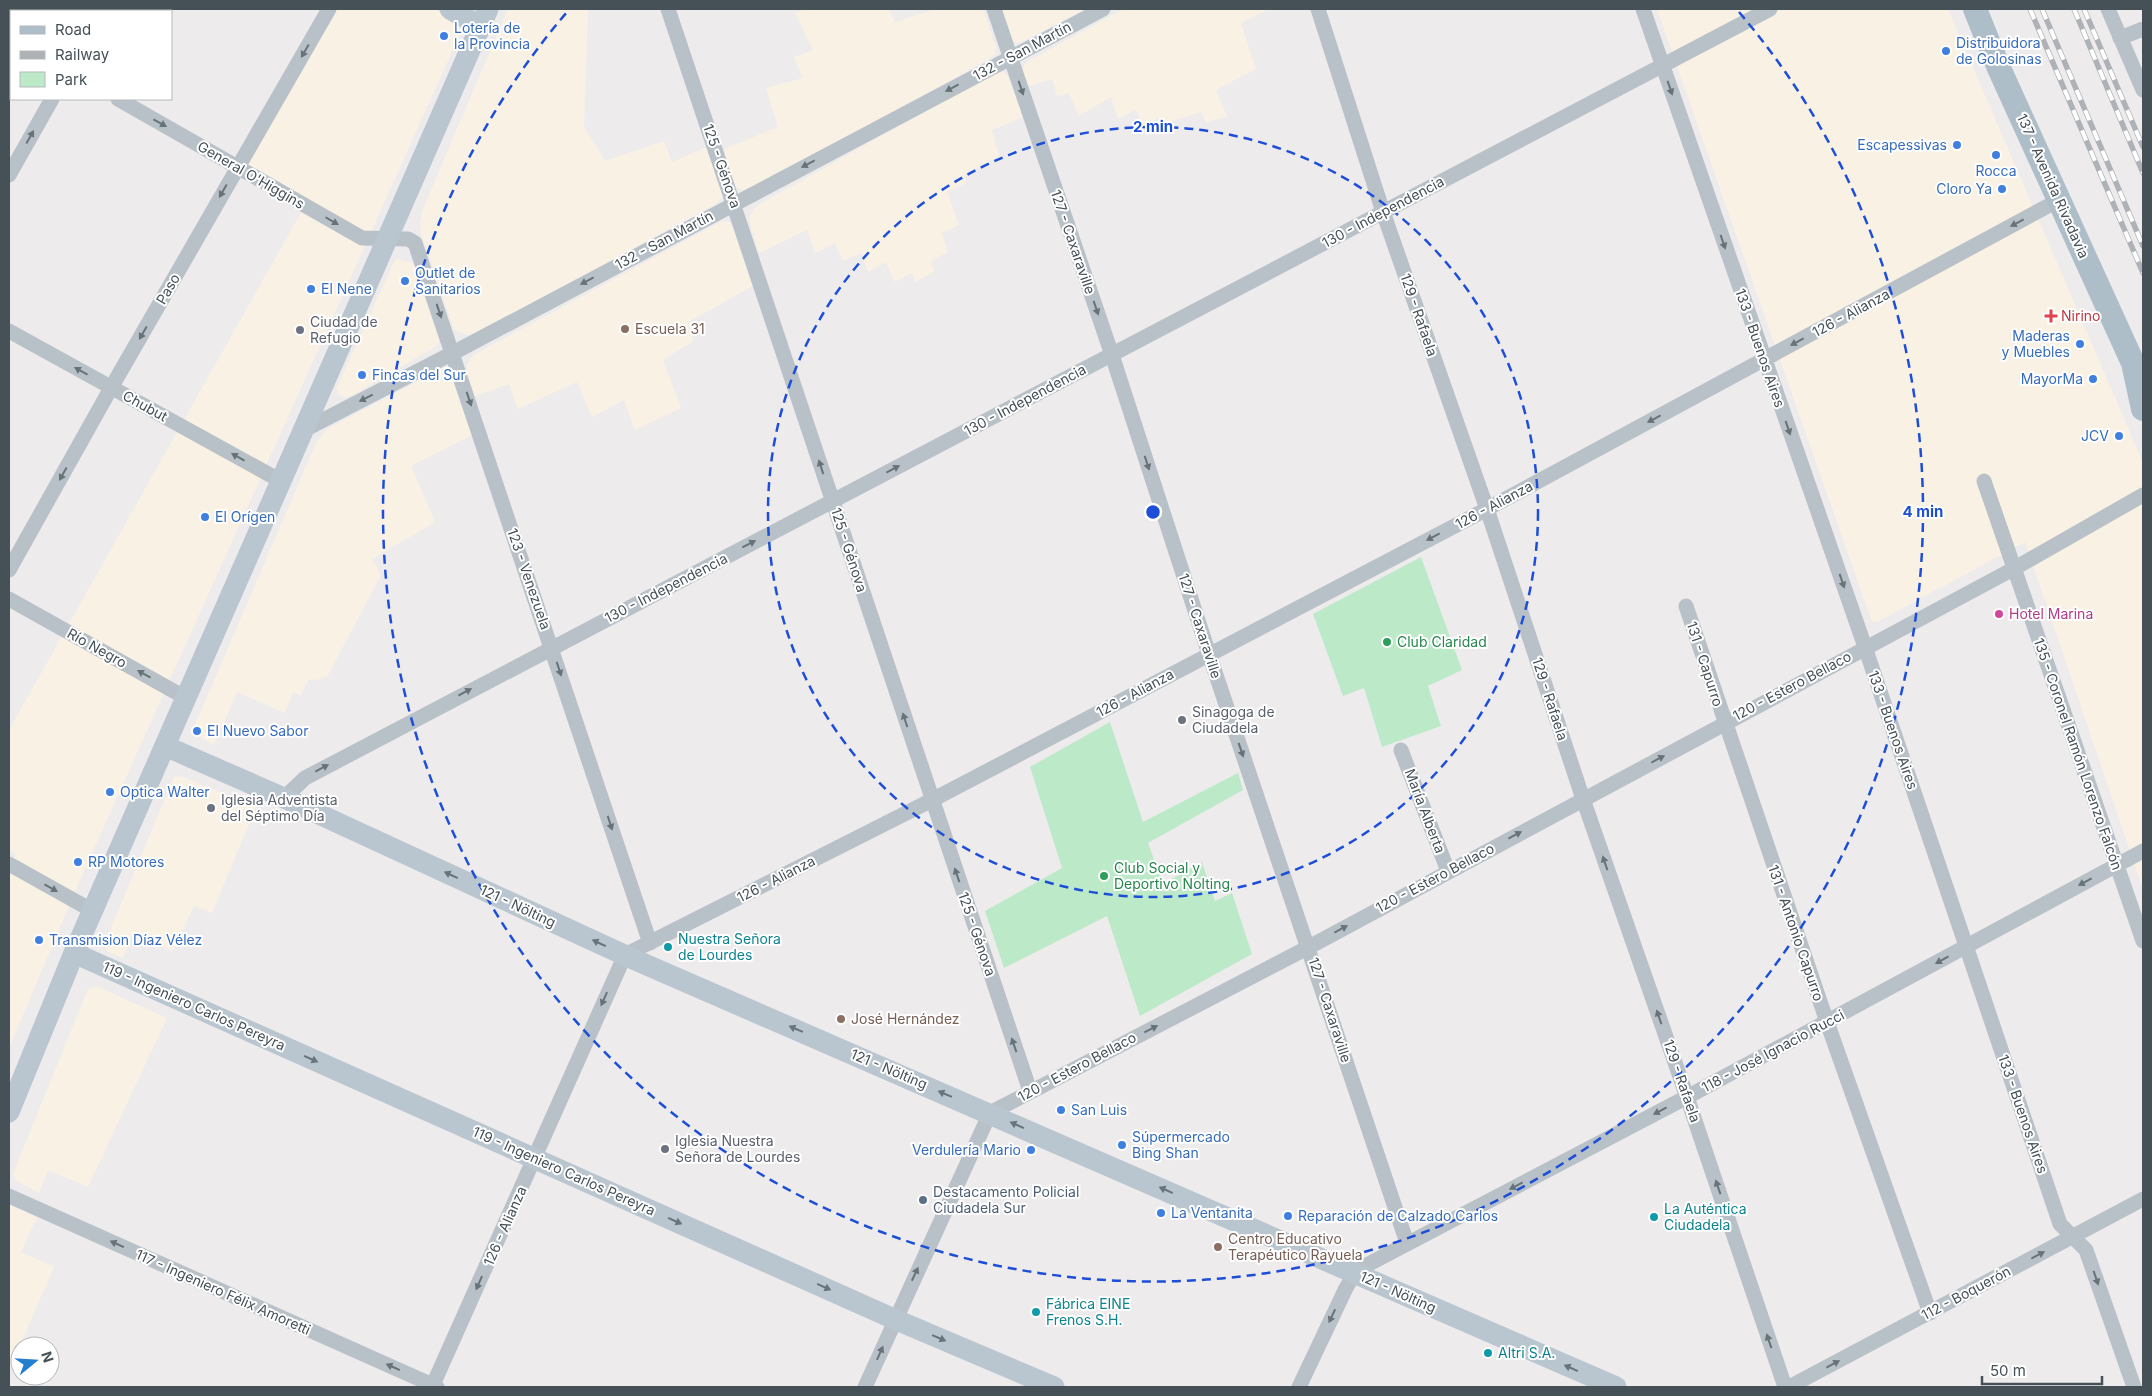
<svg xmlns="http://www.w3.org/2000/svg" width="2152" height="1396" viewBox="0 0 2152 1396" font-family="Inter,sans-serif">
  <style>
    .commercial { fill: #f9f1e4 }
    .green { fill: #bceac9 }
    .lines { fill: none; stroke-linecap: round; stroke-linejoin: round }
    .street { stroke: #b8c1c7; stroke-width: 15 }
    .secondary { stroke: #bac6cf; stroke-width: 21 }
    .primary { stroke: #adbec9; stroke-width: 24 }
    .rail-casing { stroke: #aeb2b6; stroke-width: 5.5 }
    .rail { stroke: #fff; stroke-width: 4; stroke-dasharray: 11; stroke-linecap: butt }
    .oneway { fill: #687279 }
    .oneway2 { fill: #68737b }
    .ring { fill: none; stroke: #1d4ed8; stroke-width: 2.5; stroke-dasharray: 9 6 }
    .shop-dot { fill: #3f7fe0; stroke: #fff; stroke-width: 2 }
    .health-dot { fill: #e0444e; stroke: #fff; stroke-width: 2 }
    .education-dot { fill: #8d6e63; stroke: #fff; stroke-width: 2 }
    .worship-dot { fill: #6b7280; stroke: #fff; stroke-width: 2 }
    .hotel-dot { fill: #d1479c; stroke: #fff; stroke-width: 2 }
    .leisure-dot { fill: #2e9e5b; stroke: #fff; stroke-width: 2 }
    .culture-dot { fill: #0f9aa8; stroke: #fff; stroke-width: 2 }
    .service-dot { fill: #5c6f8a; stroke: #fff; stroke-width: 2 }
    .labels { text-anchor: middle; stroke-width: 4; stroke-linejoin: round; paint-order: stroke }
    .shop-label { font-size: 14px; fill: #366cbe; stroke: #fff; text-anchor: start }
    .street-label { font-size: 14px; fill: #455057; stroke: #fff }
    .health-label { font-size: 14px; fill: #be3a42; stroke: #fff; text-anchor: start }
    .worship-label { font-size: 14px; fill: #5b616d; stroke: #fff; text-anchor: start }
    .education-label { font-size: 14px; fill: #785e54; stroke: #fff; text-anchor: start }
    .hotel-label { font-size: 14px; fill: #b23c85; stroke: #fff; text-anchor: start }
    .leisure-label { font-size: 14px; fill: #27864d; stroke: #fff; text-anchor: start }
    .culture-label { font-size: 14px; fill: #0d838f; stroke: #fff; text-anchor: start }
    .service-label { font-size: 14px; fill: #4e5e75; stroke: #fff; text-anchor: start }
    .centre { fill: #1d4ed8; stroke: #fff; stroke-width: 2.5 }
    .ring-label { font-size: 15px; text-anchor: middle; font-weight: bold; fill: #1d4ed8; stroke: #fff; stroke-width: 4; stroke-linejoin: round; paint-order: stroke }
  </style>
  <rect width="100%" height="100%" fill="#eeebec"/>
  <g class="commercial">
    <path d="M337,9H436L456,20L460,34L83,873L9,1048V868L16,854L9,850V730L303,209L240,176Z"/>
    <path d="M508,9H588L584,127L605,161L664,141L672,162L709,146L724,195L716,204L476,333L468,335L454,330L421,233L420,223L423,209Z"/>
    <path d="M806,9H888L895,22L936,9H983L996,47L995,55L989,59L751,189L743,190L737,188L733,182L724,149L778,127L766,88L803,78L794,57L813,50L795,13Z"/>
    <path d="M1000,9H1086L1019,43L1010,40Z"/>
    <path d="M1124,9H1269L1241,23L1256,69L1216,90L1227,116L1206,123L1201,112L1163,124L1159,118L1143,128L1136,109L1118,119L1111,97L1079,116L1069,93L1057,96L1052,79L1026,87L1022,74L1023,67L1028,61Z"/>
    <path d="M1657,9H1948L2143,463V889L2025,542L1877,622H1872Z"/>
    <path d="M998,71L1004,72L1008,77L1023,117L992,130L999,156L964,175L966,183L947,192L959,225L942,233L948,252L931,261L934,272L915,282L912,273L895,282L886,262L868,272L861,253L843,261L835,243L815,253L807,230L759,253L750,224V215L758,205Z"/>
    <path d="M722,221L730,222L733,227L753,286L688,322L693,341L663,360L681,408L635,430L624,400L592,417L577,382L518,409L509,384L475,396L467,373V366L470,359L475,354Z"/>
    <path d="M397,259L410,262L414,265L439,341L437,346L349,397H344L339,395L336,389L394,262Z"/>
    <path d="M446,366L451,368L476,433L411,466L435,522L372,559L381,575L327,677L316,680L309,679L300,696L293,692L285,713L237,692L214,745L195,734L194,727L317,441L329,428Z"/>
    <path d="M181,776L256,807L212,913L194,906L173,951L132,934L123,958L107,951L104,944L174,777Z"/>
    <path d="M96,986L167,1018L88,1187L48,1170L39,1193L17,1181L13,1174L87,991Z"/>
    <path d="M9,1204L37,1217L21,1252L54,1267L9,1371Z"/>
  </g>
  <g class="green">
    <path d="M1421,557L1462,670L1428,686L1441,726L1382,747L1364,688L1343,696L1313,614Z"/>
    <path d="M1110,722L1143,822L1238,773L1243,790L1148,843L1163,884L1202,862L1215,901L1232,893L1252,954L1140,1016L1107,916L1004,968L985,911L1062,868L1030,767Z"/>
  </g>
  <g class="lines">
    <g class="street">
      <path d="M668,9L1030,1091"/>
      <path d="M994,9L1112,355L1209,654L1407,1243"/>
      <path d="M1318,9L1383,212L1487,509L1583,799L1687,1097L1785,1387"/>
      <path d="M1643,9L1865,647L2060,1224L2086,1250L2134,1387"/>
      <path d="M2108,9L2143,90"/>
      <path d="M102,11L103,9"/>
      <path d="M9,36L11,38"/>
      <path d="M2120,38L2143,29"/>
      <path d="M118,99L362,238L408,239L415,243L650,943"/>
      <path d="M9,175L52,99"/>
      <path d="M9,331L281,481"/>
      <path d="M304,430L453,353L1103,9"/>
      <path d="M1984,481L2143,941"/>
      <path d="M9,570L111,388L329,9"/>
      <path d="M9,599L186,698"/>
      <path d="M1686,606L1827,1022L1930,1313"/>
      <path d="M1401,750L1448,871"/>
      <path d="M284,798L305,778L1770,9"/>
      <path d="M9,864L93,911"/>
      <path d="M9,1196L437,1387"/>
      <path d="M432,1387L625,955L932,800L1487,509L2059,200"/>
      <path d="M865,1387L990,1113L1309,947L2015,568L2143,495"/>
      <path d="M1299,1387L1346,1288L1355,1273L1365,1266L1687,1097L2143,851"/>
      <path d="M1789,1387L2143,1199"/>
    </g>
    <g class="secondary">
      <path d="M450,9L480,26"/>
      <path d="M165,746L284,798L633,959L1616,1387"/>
      <path d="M74,953L894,1319L1054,1387"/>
      <path d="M9,1112L74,953L488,9"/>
    </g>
    <path class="primary" d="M1975,9L1998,66L2133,363L2143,409"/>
    <defs>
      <g id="rail">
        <path d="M2030,9L2143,273"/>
        <path d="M2042,9L2143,246"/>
        <path d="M2074,9L2143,173"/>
        <path d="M2084,9L2143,147"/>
      </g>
    </defs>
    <use href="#rail" class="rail-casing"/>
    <use href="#rail" class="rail"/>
  </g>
  <defs><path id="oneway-solid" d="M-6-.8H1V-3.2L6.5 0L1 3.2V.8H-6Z" transform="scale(1.25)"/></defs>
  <g class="oneway">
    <use href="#oneway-solid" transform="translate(305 51) rotate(120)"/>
    <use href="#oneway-solid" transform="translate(952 88) rotate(152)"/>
    <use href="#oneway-solid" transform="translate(1021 88) rotate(71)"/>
    <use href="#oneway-solid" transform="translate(1670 88) rotate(71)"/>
    <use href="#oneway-solid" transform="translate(160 123) rotate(29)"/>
    <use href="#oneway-solid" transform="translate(30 137) rotate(-61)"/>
    <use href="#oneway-solid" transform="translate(808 164) rotate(152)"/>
    <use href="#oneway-solid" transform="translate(223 191) rotate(120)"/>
    <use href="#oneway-solid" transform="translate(332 221) rotate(30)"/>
    <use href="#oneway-solid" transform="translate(2017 223) rotate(152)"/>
    <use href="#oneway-solid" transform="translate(1723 242) rotate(71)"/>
    <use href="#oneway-solid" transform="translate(587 281) rotate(152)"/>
    <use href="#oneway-solid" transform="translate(1096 308) rotate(71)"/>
    <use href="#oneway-solid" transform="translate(439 311) rotate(71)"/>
    <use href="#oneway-solid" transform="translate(143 333) rotate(120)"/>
    <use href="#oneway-solid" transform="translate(1797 342) rotate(152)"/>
    <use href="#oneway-solid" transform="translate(81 371) rotate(-151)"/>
    <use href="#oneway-solid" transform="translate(366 398) rotate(153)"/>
    <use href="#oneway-solid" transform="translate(469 399) rotate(71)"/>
    <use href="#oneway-solid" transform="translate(1654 419) rotate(152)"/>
    <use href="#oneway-solid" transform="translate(1788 428) rotate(71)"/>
    <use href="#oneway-solid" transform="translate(238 457) rotate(-151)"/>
    <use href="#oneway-solid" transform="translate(1147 463) rotate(72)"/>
    <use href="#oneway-solid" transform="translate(821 467) rotate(-108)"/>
    <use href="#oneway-solid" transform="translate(893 469) rotate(-28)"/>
    <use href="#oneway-solid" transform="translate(63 474) rotate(119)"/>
    <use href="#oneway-solid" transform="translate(1433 537) rotate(152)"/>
    <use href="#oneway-solid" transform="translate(749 544) rotate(-27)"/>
    <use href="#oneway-solid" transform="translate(1842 581) rotate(71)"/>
    <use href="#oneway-solid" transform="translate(559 669) rotate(72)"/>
    <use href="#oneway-solid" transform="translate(144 674) rotate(-151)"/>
    <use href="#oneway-solid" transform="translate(465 692) rotate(-28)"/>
    <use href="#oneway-solid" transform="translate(905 720) rotate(-108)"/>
    <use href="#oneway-solid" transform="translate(1241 750) rotate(71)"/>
    <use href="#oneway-solid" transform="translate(1658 759) rotate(-28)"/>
    <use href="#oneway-solid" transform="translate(322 768) rotate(-28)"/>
    <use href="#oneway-solid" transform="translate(610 823) rotate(72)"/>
    <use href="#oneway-solid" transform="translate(1515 835) rotate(-28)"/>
    <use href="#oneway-solid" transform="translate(1605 863) rotate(-109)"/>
    <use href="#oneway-solid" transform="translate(957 875) rotate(-109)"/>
    <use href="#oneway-solid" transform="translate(2085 882) rotate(152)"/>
    <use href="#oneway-solid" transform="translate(51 888) rotate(29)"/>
    <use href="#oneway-solid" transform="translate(1341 929) rotate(-28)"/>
    <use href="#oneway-solid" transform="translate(1942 960) rotate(151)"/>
    <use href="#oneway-solid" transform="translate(604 999) rotate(114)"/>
    <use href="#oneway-solid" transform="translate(1659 1017) rotate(-109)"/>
    <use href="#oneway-solid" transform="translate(1151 1029) rotate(-27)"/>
    <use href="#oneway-solid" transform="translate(1014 1045) rotate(-109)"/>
    <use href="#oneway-solid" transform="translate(1660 1111) rotate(152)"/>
    <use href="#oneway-solid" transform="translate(1516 1186) rotate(152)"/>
    <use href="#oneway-solid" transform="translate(1718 1187) rotate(-109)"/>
    <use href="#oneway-solid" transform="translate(117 1244) rotate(-156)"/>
    <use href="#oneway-solid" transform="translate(2038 1255) rotate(-28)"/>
    <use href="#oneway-solid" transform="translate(915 1274) rotate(-65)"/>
    <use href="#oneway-solid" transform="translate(2096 1278) rotate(71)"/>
    <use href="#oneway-solid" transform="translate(479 1283) rotate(114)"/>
    <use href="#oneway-solid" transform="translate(1332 1316) rotate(115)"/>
    <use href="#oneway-solid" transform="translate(1769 1341) rotate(-109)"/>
    <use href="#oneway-solid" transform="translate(880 1353) rotate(-66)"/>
    <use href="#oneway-solid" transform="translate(1833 1364) rotate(-28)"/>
    <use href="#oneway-solid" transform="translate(393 1367) rotate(-156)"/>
  </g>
  <g class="oneway2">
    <use href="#oneway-solid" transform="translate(451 875) rotate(-155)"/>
    <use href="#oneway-solid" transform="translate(599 943) rotate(-155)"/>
    <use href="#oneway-solid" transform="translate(796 1029) rotate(-157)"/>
    <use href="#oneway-solid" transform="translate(311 1059) rotate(24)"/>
    <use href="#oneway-solid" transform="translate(945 1094) rotate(-157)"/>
    <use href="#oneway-solid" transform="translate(1017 1125) rotate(-156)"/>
    <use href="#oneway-solid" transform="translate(1166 1190) rotate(-156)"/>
    <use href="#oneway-solid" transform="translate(675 1221) rotate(24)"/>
    <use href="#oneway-solid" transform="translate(824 1287) rotate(24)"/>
    <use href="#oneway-solid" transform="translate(939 1338) rotate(23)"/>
    <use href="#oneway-solid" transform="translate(1571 1368) rotate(-156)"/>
  </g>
  <g class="ring">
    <circle cx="1153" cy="512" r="385"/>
    <path d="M1739 12A770 770 0 1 1 567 12"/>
  </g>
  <g class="shop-dot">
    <circle cx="444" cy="36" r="5"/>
    <circle cx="1946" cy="51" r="5"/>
    <circle cx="1957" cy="145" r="5"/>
    <circle cx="1996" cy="155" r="5"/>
    <circle cx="2002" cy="189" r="5"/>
    <circle cx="405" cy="281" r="5"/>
    <circle cx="311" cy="289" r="5"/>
    <circle cx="2080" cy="344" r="5"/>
    <circle cx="362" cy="375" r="5"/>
    <circle cx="2093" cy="379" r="5"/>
    <circle cx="2119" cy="436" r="5"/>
    <circle cx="205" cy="517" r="5"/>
    <circle cx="197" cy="731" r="5"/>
    <circle cx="110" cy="792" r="5"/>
    <circle cx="78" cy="862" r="5"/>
    <circle cx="39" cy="940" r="5"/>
    <circle cx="1061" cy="1110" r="5"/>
    <circle cx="1122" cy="1145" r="5"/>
    <circle cx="1031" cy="1150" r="5"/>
    <circle cx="1161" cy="1213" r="5"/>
    <circle cx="1288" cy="1216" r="5"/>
  </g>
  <path class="health-dot" d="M2048.5 308.5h5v5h5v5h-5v5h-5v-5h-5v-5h5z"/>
  <g class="education-dot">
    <circle cx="625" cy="329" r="5"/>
    <circle cx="841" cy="1019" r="5"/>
    <circle cx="1218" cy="1247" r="5"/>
  </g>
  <g class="worship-dot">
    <circle cx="300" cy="330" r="5"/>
    <circle cx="1182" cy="720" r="5"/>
    <circle cx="211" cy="808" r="5"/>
    <circle cx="665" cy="1149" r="5"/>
  </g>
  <circle class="hotel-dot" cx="1999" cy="614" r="5"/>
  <g class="leisure-dot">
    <circle cx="1387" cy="642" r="5"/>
    <circle cx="1104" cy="876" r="5"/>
  </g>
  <g class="culture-dot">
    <circle cx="668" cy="947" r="5"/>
    <circle cx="1654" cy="1217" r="5"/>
    <circle cx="1036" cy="1312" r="5"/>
    <circle cx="1488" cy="1353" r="5"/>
  </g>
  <circle class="service-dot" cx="923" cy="1200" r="5"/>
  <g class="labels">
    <g class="shop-label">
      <text x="454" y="33">Lotería de<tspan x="454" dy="16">la Provincia</tspan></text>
      <text x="1956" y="48">Distribuidora<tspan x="1956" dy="16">de Golosinas</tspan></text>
      <text x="1947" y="150" text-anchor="end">Escapessivas</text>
      <text x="1996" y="176" text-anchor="middle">Rocca</text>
      <text x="1992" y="194" text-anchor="end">Cloro Ya</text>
      <text x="415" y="278">Outlet de<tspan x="415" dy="16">Sanitarios</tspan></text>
      <text x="321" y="294">El Nene</text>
      <text x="2070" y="341" text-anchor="end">Maderas<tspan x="2070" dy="16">y Muebles</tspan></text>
      <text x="372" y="380">Fincas del Sur</text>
      <text x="2083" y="384" text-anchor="end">MayorMa</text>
      <text x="2109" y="441" text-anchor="end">JCV</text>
      <text x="215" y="522">El Orígen</text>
      <text x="207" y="736">El Nuevo Sabor</text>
      <text x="120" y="797">Optica Walter</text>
      <text x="88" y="867">RP Motores</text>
      <text x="49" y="945">Transmision Díaz Vélez</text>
      <text x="1071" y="1115">San Luis</text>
      <text x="1132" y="1142">Súpermercado<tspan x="1132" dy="16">Bing Shan</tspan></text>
      <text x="1021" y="1155" text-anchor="end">Verdulería Mario</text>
      <text x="1171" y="1218">La Ventanita</text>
      <text x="1298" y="1221">Reparación de Calzado Carlos</text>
    </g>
    <g class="street-label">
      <text transform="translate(1022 51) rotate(-28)" y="5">132 - San Martín</text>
      <text transform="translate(722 166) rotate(71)" y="5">125 - Génova</text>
      <text transform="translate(251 175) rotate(30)" y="5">General O'Higgins</text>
      <text transform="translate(2053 186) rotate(66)" y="5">137 - Avenida Rivadavia</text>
      <text transform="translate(1383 212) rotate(-28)" y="5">130 - Independencia</text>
      <text transform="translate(664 240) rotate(-28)" y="5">132 - San Martín</text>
      <text transform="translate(1073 242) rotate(71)" y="5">127 - Caxaraville</text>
      <text transform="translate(168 289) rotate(-60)" y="5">Paso</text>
      <text transform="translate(1851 313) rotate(-28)" y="5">126 - Alianza</text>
      <text transform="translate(1419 315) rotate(71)" y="5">129 - Rafaela</text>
      <text transform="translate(1760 348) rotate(71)" y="5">133 - Buenos Aires</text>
      <text transform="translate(1025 400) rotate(-28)" y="5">130 - Independencia</text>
      <text transform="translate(145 406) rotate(29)" y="5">Chubut</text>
      <text transform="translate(1494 505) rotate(-28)" y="5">126 - Alianza</text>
      <text transform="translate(849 550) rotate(72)" y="5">125 - Génova</text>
      <text transform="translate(529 579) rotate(71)" y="5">123 - Venezuela</text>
      <text transform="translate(666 588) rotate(-27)" y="5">130 - Independencia</text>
      <text transform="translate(1200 626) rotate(72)" y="5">127 - Caxaraville</text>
      <text transform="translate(97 648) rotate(29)" y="5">Río Negro</text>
      <text transform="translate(1705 664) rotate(72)" y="5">131 - Capurro</text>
      <text transform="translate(1792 686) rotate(-28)" y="5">120 - Estero Bellaco</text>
      <text transform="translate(1135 693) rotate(-28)" y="5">126 - Alianza</text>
      <text transform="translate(1550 699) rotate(72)" y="5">129 - Rafaela</text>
      <text transform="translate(1893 730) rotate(71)" y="5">133 - Buenos Aires</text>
      <text transform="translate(2078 754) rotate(71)" y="5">135 - Coronel Ramón Lorenzo Falcón</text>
      <text transform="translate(1425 811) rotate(69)" y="5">María Alberta</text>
      <text transform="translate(1435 878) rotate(-28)" y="5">120 - Estero Bellaco</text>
      <text transform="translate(776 879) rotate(-27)" y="5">126 - Alianza</text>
      <text transform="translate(518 906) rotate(25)" y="5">121 - Nölting</text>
      <text transform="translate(1796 933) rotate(71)" y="5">131 - Antonio Capurro</text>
      <text transform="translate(977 934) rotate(71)" y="5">125 - Génova</text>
      <text transform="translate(194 1006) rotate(24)" y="5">119 - Ingeniero Carlos Pereyra</text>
      <text transform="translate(1330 1010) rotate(72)" y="5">127 - Caxaraville</text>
      <text transform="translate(1773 1051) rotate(-28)" y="5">118 - José Ignacio Rucci</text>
      <text transform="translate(1077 1067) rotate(-28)" y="5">120 - Estero Bellaco</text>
      <text transform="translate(889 1069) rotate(23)" y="5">121 - Nölting</text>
      <text transform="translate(1682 1081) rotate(71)" y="5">129 - Rafaela</text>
      <text transform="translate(2023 1114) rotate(71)" y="5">133 - Buenos Aires</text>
      <text transform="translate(564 1171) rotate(24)" y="5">119 - Ingeniero Carlos Pereyra</text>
      <text transform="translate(505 1226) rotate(-66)" y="5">126 - Alianza</text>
      <text transform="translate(223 1292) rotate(24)" y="5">117 - Ingeniero Félix Amoretti</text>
      <text transform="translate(1398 1292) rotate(24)" y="5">121 - Nölting</text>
      <text transform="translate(1966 1293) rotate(-28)" y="5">112 - Boquerón</text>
    </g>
    <g class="health-label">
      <text x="2061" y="321">Nirino</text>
    </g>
    <g class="worship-label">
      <text x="310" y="327">Ciudad de<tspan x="310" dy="16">Refugio</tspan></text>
      <text x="1192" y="717">Sinagoga de<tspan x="1192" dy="16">Ciudadela</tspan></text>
      <text x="221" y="805">Iglesia Adventista<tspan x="221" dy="16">del Séptimo Día</tspan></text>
      <text x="675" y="1146">Iglesia Nuestra<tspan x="675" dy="16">Señora de Lourdes</tspan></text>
    </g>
    <g class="education-label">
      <text x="635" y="334">Escuela 31</text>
      <text x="851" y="1024">José Hernández</text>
      <text x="1228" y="1244">Centro Educativo<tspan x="1228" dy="16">Terapéutico Rayuela</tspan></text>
    </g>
    <g class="hotel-label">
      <text x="2009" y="619">Hotel Marina</text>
    </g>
    <g class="leisure-label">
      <text x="1397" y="647">Club Claridad</text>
      <text x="1114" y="873">Club Social y<tspan x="1114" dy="16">Deportivo Nolting</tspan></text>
    </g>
    <g class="culture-label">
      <text x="678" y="944">Nuestra Señora<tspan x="678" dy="16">de Lourdes</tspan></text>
      <text x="1664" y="1214">La Auténtica<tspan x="1664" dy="16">Ciudadela</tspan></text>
      <text x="1046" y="1309">Fábrica EINE<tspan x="1046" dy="16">Frenos S.H.</tspan></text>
      <text x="1498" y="1358">Altri S.A.</text>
    </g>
    <g class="service-label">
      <text x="933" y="1197">Destacamento Policial<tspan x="933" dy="16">Ciudadela Sur</tspan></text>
    </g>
  </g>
  <circle cx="1153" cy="512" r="8" class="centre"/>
  <g class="ring-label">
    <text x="1153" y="132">2 min</text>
    <text x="1923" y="517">4 min</text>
  </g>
  <rect width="2152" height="1396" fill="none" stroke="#455057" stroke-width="20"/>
  <rect x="10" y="10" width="162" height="90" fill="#ffffff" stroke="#b5b9bc"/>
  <rect x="20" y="26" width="25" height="8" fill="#adbec9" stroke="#b5b9bc"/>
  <text x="55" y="35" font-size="15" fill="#455057">Road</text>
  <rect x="20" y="51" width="25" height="8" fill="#aeb2b6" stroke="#b5b9bc"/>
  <text x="55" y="60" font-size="15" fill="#455057">Railway</text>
  <rect x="20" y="72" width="25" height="15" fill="#bceac9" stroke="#b5b9bc"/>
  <text x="55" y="85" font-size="15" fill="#455057">Park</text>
  <g transform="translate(35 1361) rotate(72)"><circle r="24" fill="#ffffff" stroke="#b5b9bc"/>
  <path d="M0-4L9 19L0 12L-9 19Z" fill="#267ece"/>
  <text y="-8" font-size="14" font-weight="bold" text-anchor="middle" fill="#455057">N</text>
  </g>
  <path d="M1982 1376v8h120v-8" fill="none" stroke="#455057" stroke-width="2.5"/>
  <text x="1990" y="1376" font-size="15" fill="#455057" stroke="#ffffff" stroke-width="4" paint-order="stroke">50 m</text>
</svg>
